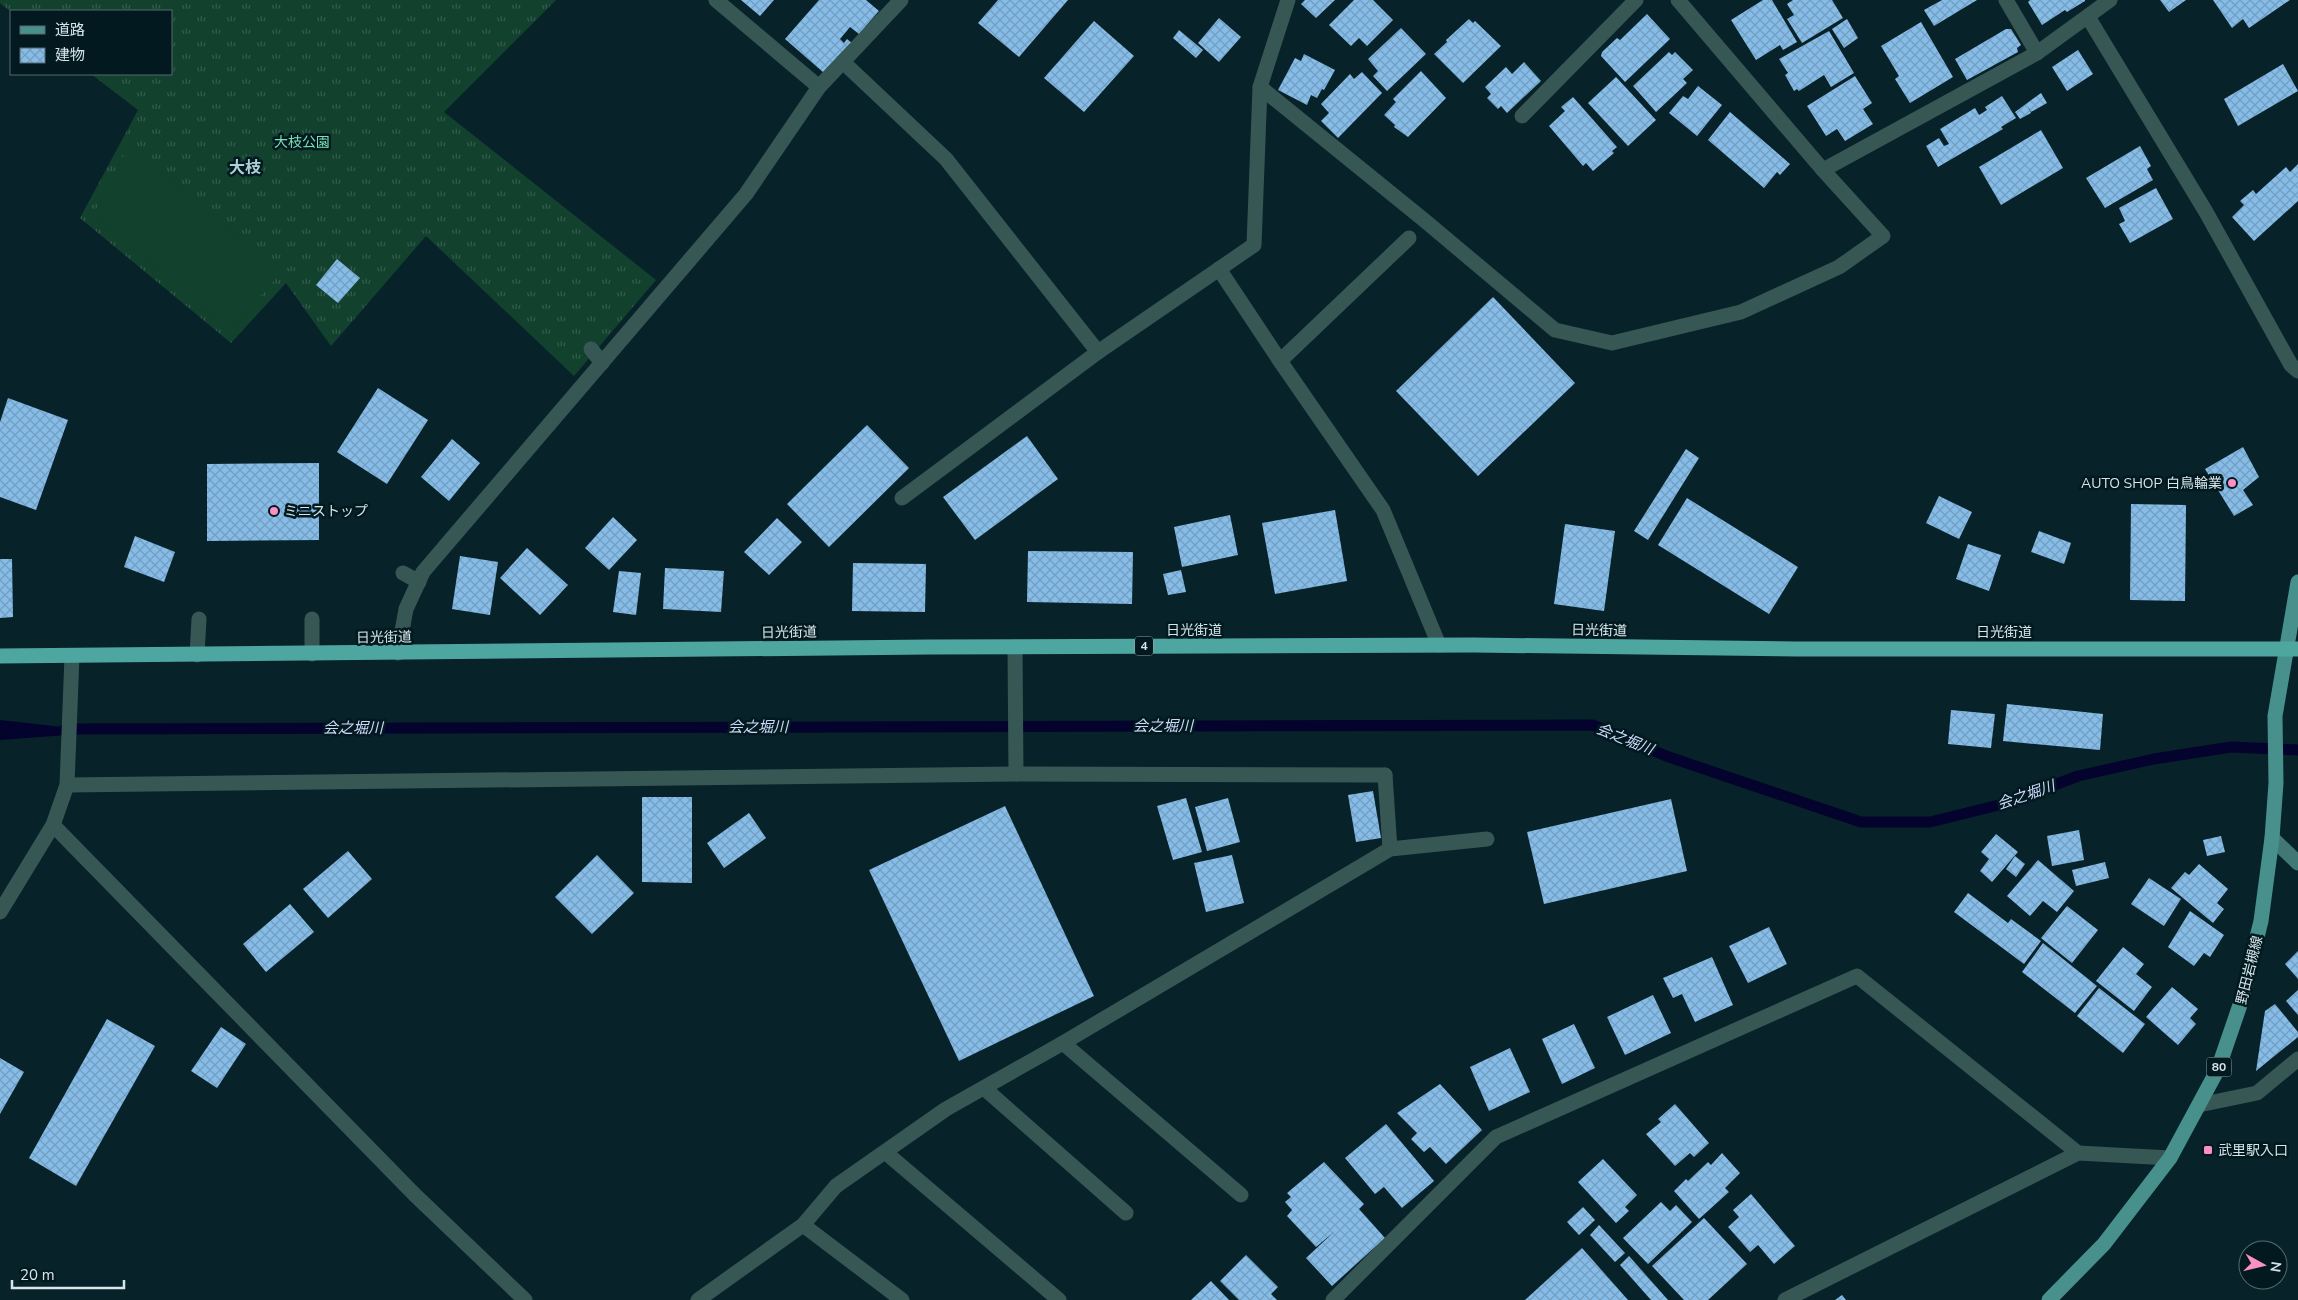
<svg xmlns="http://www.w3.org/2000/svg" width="2298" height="1300" viewBox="0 0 2298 1300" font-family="'Nunito Sans','Noto Sans JP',sans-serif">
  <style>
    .grass { fill: url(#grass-tufts) }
    .garden { fill: #12412e }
    .water { fill: #04032e }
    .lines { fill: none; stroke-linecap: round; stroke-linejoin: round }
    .stream { stroke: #04032e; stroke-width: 11 }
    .building { fill: url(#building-cross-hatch) }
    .lane { stroke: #375755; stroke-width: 15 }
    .street { stroke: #375755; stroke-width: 15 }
    .secondary { stroke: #417774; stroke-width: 15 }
    .primary { stroke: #48908b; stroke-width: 15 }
    .highway { stroke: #4ea6a1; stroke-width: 15 }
    .poi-dot { fill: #fc8fc3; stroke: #01191f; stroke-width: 2 }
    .labels { text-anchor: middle; stroke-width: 5; stroke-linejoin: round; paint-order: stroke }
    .shield { fill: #01191f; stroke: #96a8ac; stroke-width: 1 }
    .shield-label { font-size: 12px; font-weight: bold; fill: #d6e5e9 }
    .park-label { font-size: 14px; fill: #7ce1b4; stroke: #01191f }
    .poi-label { font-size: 14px; fill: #d6e5e9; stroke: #01191f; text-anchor: start }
    .street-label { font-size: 14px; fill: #d6e5e9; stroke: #01191f }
    .water-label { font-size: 15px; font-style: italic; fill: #ced9f9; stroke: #01191f }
    .quarter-label { font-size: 16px; font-weight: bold; fill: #b0ced6; stroke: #01191f }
  </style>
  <defs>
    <pattern id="grass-tufts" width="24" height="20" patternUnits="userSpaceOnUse" patternTransform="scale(1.25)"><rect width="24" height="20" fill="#12412e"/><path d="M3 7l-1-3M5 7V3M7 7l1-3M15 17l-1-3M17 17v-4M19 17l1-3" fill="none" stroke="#345c4c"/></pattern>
    <pattern id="building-cross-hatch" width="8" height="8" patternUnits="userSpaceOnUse" patternTransform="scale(1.25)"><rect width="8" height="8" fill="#86bce8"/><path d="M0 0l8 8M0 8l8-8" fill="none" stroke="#749ec0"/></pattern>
  </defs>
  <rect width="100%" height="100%" fill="#082229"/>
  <path class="grass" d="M0,0H556L444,112L656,280L574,376L426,236L331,346L286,283L231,343L80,218L138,110L91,74H171V11L11,12L0,3Z"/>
  <path class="garden" d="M130,143L280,274L230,330L93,215Z"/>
  <path class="water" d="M0,720L107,732L0,740Z"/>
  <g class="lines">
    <path class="stream" d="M65,729L1593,725L1666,756L1861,822H1930L2007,803L2078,776L2154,759L2231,747L2298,750"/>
  </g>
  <g class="building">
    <path d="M741,0H774L760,16Z"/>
    <path d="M819,0H866L879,11L859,34L850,27L840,39L844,43L847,39L852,43L824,73L785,39Z"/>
    <path d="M998,0H1068L1019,57L978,23Z"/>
    <path d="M1305,0H1335L1316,18L1301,4Z"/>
    <path d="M1354,0H1373L1393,20L1367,46L1359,38L1351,46L1329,25Z"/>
    <path d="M1763,0H1772L1797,42L1783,50L1780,45L1756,60L1731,20Z"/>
    <path d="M1793,0H1832L1843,18L1802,43L1787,19L1794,15L1787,4Z"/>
    <path d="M1942,0H1977L1934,26L1924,10Z"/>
    <path d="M2030,0H2085V1L2067,12L2065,10L2042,25L2028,2Z"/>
    <path d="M2160,0H2186L2169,12Z"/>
    <path d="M2213,0H2290L2249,28L2243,19L2232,28Z"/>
    <path d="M1647,14L1670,39L1625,82L1601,56L1602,52L1617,38L1620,40Z"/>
    <path d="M1219,18L1241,37L1219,62L1198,43Z"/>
    <path d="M1469,19L1473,23L1475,21L1501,46L1463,83L1434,54L1447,42L1446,40Z"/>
    <path d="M1847,19L1858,38L1844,48L1832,29Z"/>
    <path d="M1094,21L1134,56L1084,112L1044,78Z"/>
    <path d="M1921,22L1953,77L1910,103L1895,79L1899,76L1881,46Z"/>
    <path d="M1401,28L1426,54L1387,91L1373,76L1378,71L1368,59Z"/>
    <path d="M2006,29H2011L2021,45L2017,48L2018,52L1967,80L1955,59Z"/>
    <path d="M1179,30L1203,50L1196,58L1173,38Z"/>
    <path d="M1829,31L1854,73L1831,87L1824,75L1799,91L1797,89L1794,91L1785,75L1788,73L1779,59Z"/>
    <path d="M2078,50L2093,74L2067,91L2052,67Z"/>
    <path d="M1669,52L1672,55L1675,52L1693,70L1683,79L1687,83L1656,112L1633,86Z"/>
    <path d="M1304,54L1335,70L1324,90L1322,89L1317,98L1311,95L1307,105L1278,90L1295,58L1301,61Z"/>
    <path d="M1524,62L1541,81L1507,113L1501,106L1498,109L1487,98L1491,94L1485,87L1506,67L1512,74Z"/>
    <path d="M2283,64L2298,91L2238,126L2224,99Z"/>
    <path d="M1421,71L1446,98L1408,137L1394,127L1395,125L1384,115L1396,102L1393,99Z"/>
    <path d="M1362,72L1382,93L1338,138L1321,121L1329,113L1321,104L1350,74L1354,79Z"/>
    <path d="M1855,76L1872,103L1863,109L1873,124L1845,141L1837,129L1826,136L1807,106Z"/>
    <path d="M1616,77L1656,120L1628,146L1588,103Z"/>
    <path d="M1698,86L1722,105L1697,136L1669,113L1683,96L1688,99Z"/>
    <path d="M2041,93L2047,103L2031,112L2028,107L2031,113L2020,119L2015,112Z"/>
    <path d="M2002,96L2016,118L2001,127L2003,129L1938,167L1926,146L1939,138L1944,146L1949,144L1940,129L1975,108L1979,115L1987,110L1985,107Z"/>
    <path d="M1573,97L1617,147L1612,151L1614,153L1593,171L1586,163L1583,166L1549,126L1565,111L1561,107Z"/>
    <path d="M1730,112L1790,164L1780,175L1777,172L1764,188L1708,140Z"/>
    <path d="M2041,130L2063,168L2001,205L1979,167Z"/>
    <path d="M2140,146L2151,166L2147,169L2153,180L2105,208L2086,178Z"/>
    <path d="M2298,164V201L2254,241L2232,217L2244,205L2240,201L2253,190L2256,194L2286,167L2290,172Z"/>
    <path d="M2156,188L2173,219L2130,243L2119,224L2125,221L2119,208Z"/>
    <path d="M337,259L360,278L338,303L316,285Z"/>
    <path d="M1493,297L1575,383L1478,476L1396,391Z"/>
    <path d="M378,388L428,420L387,484L337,452Z"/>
    <path d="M8,398L68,420L36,510L0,497V422Z"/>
    <path d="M867,425L909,468L829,547L787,504Z"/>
    <path d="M1027,436L1058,479L975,540L943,497Z"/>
    <path d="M452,439L480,463L449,501L421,477Z"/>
    <path d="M2243,447L2259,477L2243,490L2253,505L2234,516L2205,469Z"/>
    <path d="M1686,449L1699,458L1648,540L1634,531Z"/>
    <path d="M319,463V540L207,541V464Z"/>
    <path d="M1939,496L1972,512L1959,539L1926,523Z"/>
    <path d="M1687,498L1798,567L1769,614L1658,545Z"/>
    <path d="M2131,504L2186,505L2185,601L2130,600Z"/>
    <path d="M1335,510L1347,581L1275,594L1262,523Z"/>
    <path d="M1230,515L1238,555L1182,567L1174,527Z"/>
    <path d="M613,517L637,540L609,570L585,548Z"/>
    <path d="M777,518L802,542L769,575L744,552Z"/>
    <path d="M1565,524L1615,531L1604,611L1554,604Z"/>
    <path d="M2039,531L2071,543L2064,564L2031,552Z"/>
    <path d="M135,536L175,552L164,582L124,567Z"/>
    <path d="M1968,544L2001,555L1989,591L1956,579Z"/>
    <path d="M527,548L568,585L540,615L500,578Z"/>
    <path d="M1028,551L1133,552L1132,604L1027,602Z"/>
    <path d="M460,556L498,562L490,615L452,609Z"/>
    <path d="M0,559H12L13,617L0,618Z"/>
    <path d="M853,563L926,564L925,612L852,611Z"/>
    <path d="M665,568L724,571L721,612L663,609Z"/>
    <path d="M1181,570L1186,592L1168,595L1163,574Z"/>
    <path d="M619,571L641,573L636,615L613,612Z"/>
    <path d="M2007,704L2103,714L2100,750L2003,741Z"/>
    <path d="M1951,710L1995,714L1991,748L1948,744Z"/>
    <path d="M1373,791L1381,838L1356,842L1348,795Z"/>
    <path d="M642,797H692V883L642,882Z"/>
    <path d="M1186,798L1202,852L1173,860L1157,806Z"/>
    <path d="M1228,798L1240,842L1207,851L1195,807Z"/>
    <path d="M1671,799L1687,871L1544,904L1527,832Z"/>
    <path d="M1005,806L1094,996L959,1061L869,870Z"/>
    <path d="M749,813L766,838L724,868L707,843Z"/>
    <path d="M2079,830L2084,860L2052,866L2047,836Z"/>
    <path d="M1996,834L2018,852L1992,882L1980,871L1989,859L1981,852Z"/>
    <path d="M2221,836L2225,852L2207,856L2203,840Z"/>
    <path d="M348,851L372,879L328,918L303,889Z"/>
    <path d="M597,855L634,893L592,934L555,897Z"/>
    <path d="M1232,855L1244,903L1206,912L1194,863Z"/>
    <path d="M2015,856L2025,864L2016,877L2006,869Z"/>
    <path d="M2038,860L2074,891L2057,912L2043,901L2030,916L2007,896Z"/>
    <path d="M2105,862L2109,878L2076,886L2072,870Z"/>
    <path d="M2199,864L2228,889L2217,903L2224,909L2213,923L2171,888L2185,872L2189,875Z"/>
    <path d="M2149,878L2181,899L2164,926L2131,904Z"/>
    <path d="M1968,893L2008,923L2011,919L2041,941L2024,964L1954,912Z"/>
    <path d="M290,904L314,932L266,972L243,944Z"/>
    <path d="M2067,906L2098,930L2072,963L2041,938Z"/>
    <path d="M2190,911L2224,935L2210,957L2204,953L2194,966L2168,947Z"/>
    <path d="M1769,927L1787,964L1748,983L1729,946Z"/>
    <path d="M2043,943L2097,986L2075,1013L2022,972Z"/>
    <path d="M2123,947L2144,964L2136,974L2152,987L2134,1011L2096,981Z"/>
    <path d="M2298,951V979L2285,964Z"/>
    <path d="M1712,957L1733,1005L1695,1022L1682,994L1673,998L1663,978Z"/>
    <path d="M2172,987L2198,1009L2190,1018L2196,1024L2178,1045L2146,1017Z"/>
    <path d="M2099,988L2145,1024L2123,1053L2077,1016Z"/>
    <path d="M2298,990V1015L2286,1001Z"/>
    <path d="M1653,995L1671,1033L1625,1055L1607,1017Z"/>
    <path d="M2275,1004L2298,1032V1037L2256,1071L2265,1011Z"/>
    <path d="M107,1019L155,1046L76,1186L29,1158Z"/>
    <path d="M1574,1024L1595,1068L1562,1084L1542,1039Z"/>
    <path d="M221,1027L246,1044L217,1088L191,1071Z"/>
    <path d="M1510,1048L1530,1092L1489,1111L1470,1067Z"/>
    <path d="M0,1058L24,1072L0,1114Z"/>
    <path d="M1440,1084L1482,1130L1446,1164L1430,1147L1424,1152L1411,1139L1417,1133L1397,1113Z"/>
    <path d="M1675,1104L1709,1143L1694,1157L1690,1153L1675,1166L1646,1134L1661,1122L1658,1119Z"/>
    <path d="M1386,1124L1434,1181L1402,1208L1384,1187L1375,1194L1345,1158Z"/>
    <path d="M1722,1153L1740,1173L1725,1188L1729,1192L1699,1219L1674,1191L1686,1179L1688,1181L1708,1162L1711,1165Z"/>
    <path d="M1603,1159L1637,1195L1625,1207L1629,1211L1616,1223L1578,1182Z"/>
    <path d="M1324,1162L1364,1204L1359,1209L1385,1238L1332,1286L1306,1258L1335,1231L1316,1247L1287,1216L1292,1210L1285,1202L1291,1197L1287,1193Z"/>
    <path d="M1751,1194L1795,1246L1774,1264L1758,1245L1750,1252L1728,1227L1739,1217L1733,1210Z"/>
    <path d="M1661,1202L1670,1211L1676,1205L1692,1222L1648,1264L1623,1238Z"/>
    <path d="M1583,1207L1595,1220L1579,1235L1567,1222Z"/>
    <path d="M1704,1218L1747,1264L1708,1300H1684L1652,1266Z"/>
    <path d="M1599,1225L1625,1253L1615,1262L1590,1235Z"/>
    <path d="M1582,1248L1628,1300H1525Z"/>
    <path d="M1246,1255L1278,1287L1271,1294L1277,1300H1239L1220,1281Z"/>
    <path d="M1629,1256L1668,1300H1651L1620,1265Z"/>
    <path d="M1211,1281L1229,1300H1191Z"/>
    <path d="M1842,1295L1846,1300H1835Z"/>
  </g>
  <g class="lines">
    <g class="lane">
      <path d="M2006,0L2037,53"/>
      <path d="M2088,17L2206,212L2291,365L2298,371"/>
      <path d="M1260,87L1424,220L1555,330L1612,343L1741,312L1839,267L1883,236L1823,170"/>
      <path d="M1522,116L1636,0"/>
      <path d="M591,349L602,363"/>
      <path d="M1280,361L1409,238"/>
      <path d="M403,573L419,582"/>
      <path d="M312,619V654"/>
      <path d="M197,655L199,619"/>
      <path d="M1385,775L1390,849"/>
      <path d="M1063,1043L1241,1195"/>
      <path d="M984,1088L1126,1213"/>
      <path d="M2199,1105L2257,1093L2298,1059"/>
      <path d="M885,1152L1059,1300"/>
      <path d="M803,1225L902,1300"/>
    </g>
    <g class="street">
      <path d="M716,0L819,87"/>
      <path d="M1678,0L1823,170L2037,53L2110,0"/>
      <path d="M843,62L946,159L1098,352"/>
      <path d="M1219,269L1280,361L1383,510L1439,645"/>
      <path d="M902,498L1098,352L1254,245L1260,87L1288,0"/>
      <path d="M1015,647L1016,774"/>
      <path d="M398,653L406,609L423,572L746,194L819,87L901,0"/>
      <path d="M67,785L1016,774L1385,775"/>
      <path d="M53,825L415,1195L525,1300"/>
      <path d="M0,912L53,825L67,785L72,656"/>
      <path d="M698,1300L803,1225L836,1186L946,1109L1063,1043L1390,849L1487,839"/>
      <path d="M1333,1300L1496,1137L1857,976L2078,1153"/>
      <path d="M1785,1300L2078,1153L2170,1158"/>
    </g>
    <path class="secondary" d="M2272,838L2298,863"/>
    <path class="primary" d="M2049,1300L2104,1244L2170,1158L2218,1069L2241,1002L2261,921L2272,838L2276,783L2275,716L2298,582"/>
    <path class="highway" d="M0,656L930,647L1474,645L1796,649H2298"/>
  </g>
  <g class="poi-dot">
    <circle cx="2232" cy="483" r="5"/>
    <circle cx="274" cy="511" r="5"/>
    <rect x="2203" y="1145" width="10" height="10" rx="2.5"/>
  </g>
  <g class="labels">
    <g class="shield">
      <rect x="1135" y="636.5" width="18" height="19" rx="4"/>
      <rect x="2206.5" y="1057.5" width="25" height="19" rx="4"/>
    </g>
    <g class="shield-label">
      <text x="1144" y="650">4</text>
      <text x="2219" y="1071">80</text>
    </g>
    <g class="park-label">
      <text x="302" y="147">大枝公園</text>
    </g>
    <g class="poi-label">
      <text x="2222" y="488" text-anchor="end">AUTO SHOP 白鳥輪業</text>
      <text x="284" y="516">ミニストップ</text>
      <text x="2218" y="1155">武里駅入口</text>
    </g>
    <g class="street-label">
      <text x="1194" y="635">日光街道</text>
      <text transform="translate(1599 630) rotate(1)" y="5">日光街道</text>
      <text transform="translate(789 632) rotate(-1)" y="5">日光街道</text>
      <text x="2004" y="637">日光街道</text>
      <text transform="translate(384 637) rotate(-1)" y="5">日光街道</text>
      <text transform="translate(2249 970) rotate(-76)" y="5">野田岩槻線</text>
    </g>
    <g class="water-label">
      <text x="1163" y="731">会之堀川</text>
      <text x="758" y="732">会之堀川</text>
      <text x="353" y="733">会之堀川</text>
      <text transform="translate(1625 739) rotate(22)" y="5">会之堀川</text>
      <text transform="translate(2026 795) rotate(-19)" y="5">会之堀川</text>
    </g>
    <g class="quarter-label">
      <text x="245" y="173">大枝</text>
    </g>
  </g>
  <rect x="10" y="10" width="162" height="65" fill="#01191f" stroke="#566b70"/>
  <rect x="20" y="26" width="25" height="8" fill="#48908b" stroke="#566b70"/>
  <text x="55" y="35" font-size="15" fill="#d6e5e9">道路</text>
  <rect x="20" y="48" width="25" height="15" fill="url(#building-cross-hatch)" stroke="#566b70"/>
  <text x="55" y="60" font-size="15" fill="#d6e5e9">建物</text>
  <g transform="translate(2263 1265) rotate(98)"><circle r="24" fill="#01191f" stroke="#566b70"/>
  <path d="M0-4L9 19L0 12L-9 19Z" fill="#fc8fc3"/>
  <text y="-8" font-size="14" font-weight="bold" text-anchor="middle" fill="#d6e5e9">N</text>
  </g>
  <path d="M12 1280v8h112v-8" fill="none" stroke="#d6e5e9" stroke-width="2.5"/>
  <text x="20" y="1280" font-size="15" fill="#d6e5e9" stroke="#01191f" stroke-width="4" paint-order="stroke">20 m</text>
</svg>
